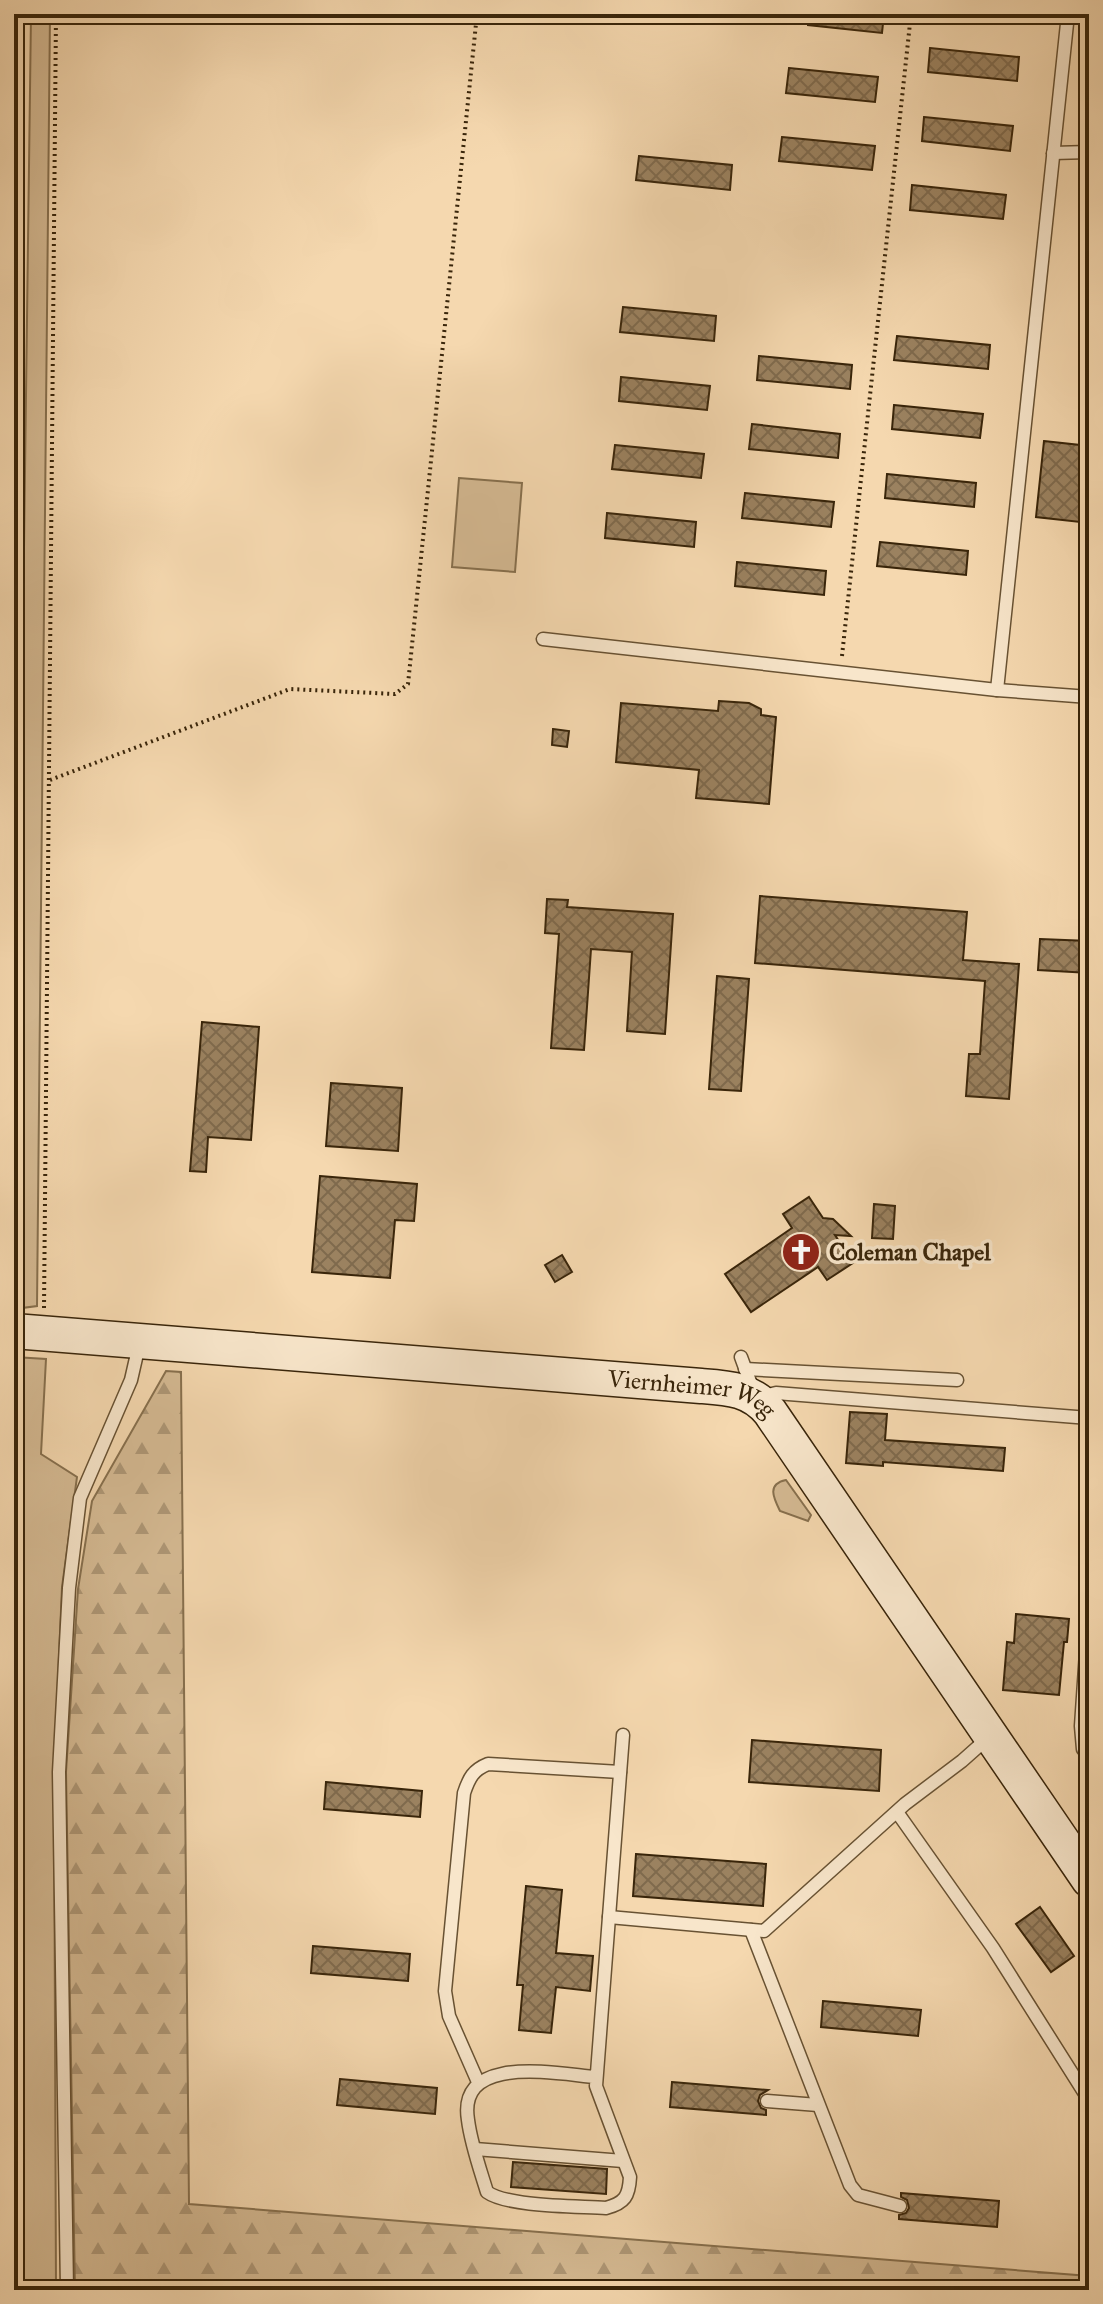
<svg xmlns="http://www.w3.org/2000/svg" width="1103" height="2304" viewBox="0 0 1103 2304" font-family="'IM FELL Great Primer',serif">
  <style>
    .grass { fill: #d5ba93; stroke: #87704e; stroke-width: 2 }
    .forest { fill: url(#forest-firs); stroke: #87704e; stroke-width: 2 }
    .building { fill: url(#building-cross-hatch); stroke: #39250a; stroke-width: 2 }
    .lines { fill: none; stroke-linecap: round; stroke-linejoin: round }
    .lane-casing { stroke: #685233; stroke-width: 15 }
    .secondary-casing { stroke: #39250a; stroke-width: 37 }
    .path { stroke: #39250a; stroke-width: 4; stroke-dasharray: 2 4; stroke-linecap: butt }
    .lane { stroke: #f8e6cb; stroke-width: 12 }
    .secondary { stroke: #f8e6cb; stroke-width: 34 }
    .labels { text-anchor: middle; stroke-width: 7; stroke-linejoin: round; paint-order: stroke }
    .poi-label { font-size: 24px; font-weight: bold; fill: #39250a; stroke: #f8e6cb; text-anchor: start }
    .street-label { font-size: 24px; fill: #39250a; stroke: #f8e6cb }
  </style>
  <defs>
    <pattern id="forest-firs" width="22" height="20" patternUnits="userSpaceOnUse" patternTransform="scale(2)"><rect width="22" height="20" fill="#d5ba93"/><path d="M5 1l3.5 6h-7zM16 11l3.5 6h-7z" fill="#ae9776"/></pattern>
    <pattern id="building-cross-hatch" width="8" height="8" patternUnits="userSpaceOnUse" patternTransform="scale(2)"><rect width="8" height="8" fill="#9b8260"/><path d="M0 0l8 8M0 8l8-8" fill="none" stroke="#7f6a4d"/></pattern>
  </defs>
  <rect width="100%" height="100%" fill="#f5d8af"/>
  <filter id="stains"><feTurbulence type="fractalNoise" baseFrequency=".0025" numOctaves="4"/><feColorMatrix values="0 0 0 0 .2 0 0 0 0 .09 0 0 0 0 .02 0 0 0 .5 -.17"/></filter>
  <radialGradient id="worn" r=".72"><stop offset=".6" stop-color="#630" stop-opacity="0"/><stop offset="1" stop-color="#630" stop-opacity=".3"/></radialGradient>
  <g class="grass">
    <path d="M31,14H50L37,1306L14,1309Z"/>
    <path d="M459,478L522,483L515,572L452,567Z"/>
    <path d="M14,1357L46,1359L41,1454L77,1477L62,1587L54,1772L56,2290H14Z"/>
    <path d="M786,1480L811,1515L808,1521L780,1511C773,1497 767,1484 786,1480Z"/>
  </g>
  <path class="forest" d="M166,1371L181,1372L189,2204L1089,2276V2290H75L66,1772L78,1589L92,1501Z"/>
  <g class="building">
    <path d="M808,14H884L882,33L808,25Z"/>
    <path d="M930,48L1019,57L1017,81L928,72Z"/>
    <path d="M789,68L878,77L875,102L786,93Z"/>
    <path d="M924,117L1013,126L1010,151L922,141Z"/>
    <path d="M782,137L875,146L872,170L779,161Z"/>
    <path d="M639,156L732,165L730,190L636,180Z"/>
    <path d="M912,185L1006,195L1003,219L910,210Z"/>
    <path d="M623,307L716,316L714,341L620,332Z"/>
    <path d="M897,336L990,345L988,369L894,360Z"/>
    <path d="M759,356L852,365L850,389L757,380Z"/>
    <path d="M621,377L710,386L707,410L619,401Z"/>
    <path d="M894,405L983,414L980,438L892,429Z"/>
    <path d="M752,424L840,434L838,458L749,449Z"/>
    <path d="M1044,441L1089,446V523L1036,517Z"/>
    <path d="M615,445L704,454L701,478L612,469Z"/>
    <path d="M887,474L976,483L974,507L885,498Z"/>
    <path d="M745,493L834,502L831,527L742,518Z"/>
    <path d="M607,513L696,522L694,547L605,538Z"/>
    <path d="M880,542L968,551L966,575L877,566Z"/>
    <path d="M737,562L826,571L824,595L735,586Z"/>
    <path d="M719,701L749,703L761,709V715L776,717L769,804L696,798L699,770L616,762L621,703L718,711Z"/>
    <path d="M553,729L569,731L567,747L552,745Z"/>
    <path d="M760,896L967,912L963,960L1019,964L1009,1099L966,1096L969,1054H980L985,981L755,963Z"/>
    <path d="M547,899L568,900L567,907L673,914L665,1034L627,1031L632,952L591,949L584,1050L551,1048L559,934L545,933Z"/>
    <path d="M1040,939L1089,941V973L1038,970Z"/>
    <path d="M717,976L749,979L741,1091L709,1089Z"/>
    <path d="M202,1022L259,1027L251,1140L208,1137L206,1172L190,1171Z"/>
    <path d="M331,1083L402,1088L398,1151L326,1146Z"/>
    <path d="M320,1176L417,1184L414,1221L395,1220L390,1278L312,1272Z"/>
    <path d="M809,1197L823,1218L833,1219L851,1236L835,1235L853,1263L827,1280L818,1267L751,1312L725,1274L792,1228L783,1214Z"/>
    <path d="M874,1204L895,1206L893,1239L872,1238Z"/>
    <path d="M562,1255L572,1272L555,1282L545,1265Z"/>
    <path d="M850,1412L887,1414L885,1440L1005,1448L1003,1471L883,1462V1466L846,1463Z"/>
    <path d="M1016,1614L1069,1619L1067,1642H1064L1059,1695L1003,1690L1007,1642L1014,1643Z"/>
    <path d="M752,1740L881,1750L879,1791L749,1782Z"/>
    <path d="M326,1782L422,1791L420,1817L324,1809Z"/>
    <path d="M636,1854L766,1864L763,1906L633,1896Z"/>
    <path d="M526,1886L562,1890L556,1953L593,1956L590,1991L556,1987L551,2033L519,2030L523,1985H517Z"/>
    <path d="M1040,1907L1074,1956L1051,1972L1016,1924Z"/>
    <path d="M313,1946L410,1954L408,1981L311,1973Z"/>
    <path d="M823,2001L921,2010L918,2036L821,2027Z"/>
    <path d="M340,2079L437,2088L435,2114L337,2105Z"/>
    <path d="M672,2082L768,2090L760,2095L758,2101L761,2108L766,2110V2115L670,2107Z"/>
    <path d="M513,2162L607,2169L606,2194L511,2187Z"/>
    <path d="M901,2193L999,2201L997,2227L899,2219V2215L906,2213L909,2208L907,2200L901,2197Z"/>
  </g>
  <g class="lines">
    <defs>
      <g id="lane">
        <path d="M1053,153L1089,152"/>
        <path d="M543,639L997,690L1089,697"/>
        <path d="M997,690L1068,14"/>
        <path d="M741,1357L756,1398L776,1393L1089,1418"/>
        <path d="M745,1369L957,1380"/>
        <path d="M1089,1608L1081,1726L1083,1749L1089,1752"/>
        <path d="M897,1812L993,1948L1089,2100"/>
        <path d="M609,1917L764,1931L905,1804L962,1761L989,1737"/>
        <path d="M751,1930L850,2185L858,2195L900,2206"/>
        <path d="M596,2077C557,2074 457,2053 468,2120C471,2144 480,2169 487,2192C508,2207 578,2206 606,2208C625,2203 629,2196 630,2177L596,2086L623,1735"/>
        <path d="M478,2082L449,2016L445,1991L464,1793C469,1778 473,1770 488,1764L620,1772"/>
        <path d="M767,2101L818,2105"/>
        <path d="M475,2149L623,2161"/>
        <path d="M67,2290L59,1772L69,1588L80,1498L131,1380L139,1345"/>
      </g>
      <g id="secondary">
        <path id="s1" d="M14,1331L701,1386C729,1388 751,1389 770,1412L1089,1880"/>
      </g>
    </defs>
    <use href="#lane" class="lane-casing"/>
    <use href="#secondary" class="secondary-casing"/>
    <g class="path">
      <path d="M842,656L911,14"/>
      <path d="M50,780L290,689L395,694L408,684L477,14"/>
      <path d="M44,1308L56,14"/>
    </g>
    <use href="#lane" class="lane"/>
    <use href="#secondary" class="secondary"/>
  </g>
  <defs>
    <symbol id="church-disc" viewBox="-11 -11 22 22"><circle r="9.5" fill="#8f2418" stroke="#f8e6cb"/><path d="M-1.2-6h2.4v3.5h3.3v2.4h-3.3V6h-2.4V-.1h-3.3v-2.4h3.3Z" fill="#fff"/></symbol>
  </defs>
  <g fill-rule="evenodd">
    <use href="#church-disc" x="779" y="1230" width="44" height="44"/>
  </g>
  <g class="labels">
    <g class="poi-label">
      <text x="829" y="1260">Coleman Chapel</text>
    </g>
    <g class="street-label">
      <text dy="8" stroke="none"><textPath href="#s1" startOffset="682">Viernheimer Weg</textPath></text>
    </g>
  </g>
  <rect width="1103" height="2304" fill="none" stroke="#f5d8af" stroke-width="48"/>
  <rect x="16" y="16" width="1071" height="2272" fill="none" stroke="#39250a" stroke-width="4"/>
  <rect x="24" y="24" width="1055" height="2256" fill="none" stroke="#39250a" stroke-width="2"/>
  <rect width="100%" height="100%" filter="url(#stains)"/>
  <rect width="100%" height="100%" fill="url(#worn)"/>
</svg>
